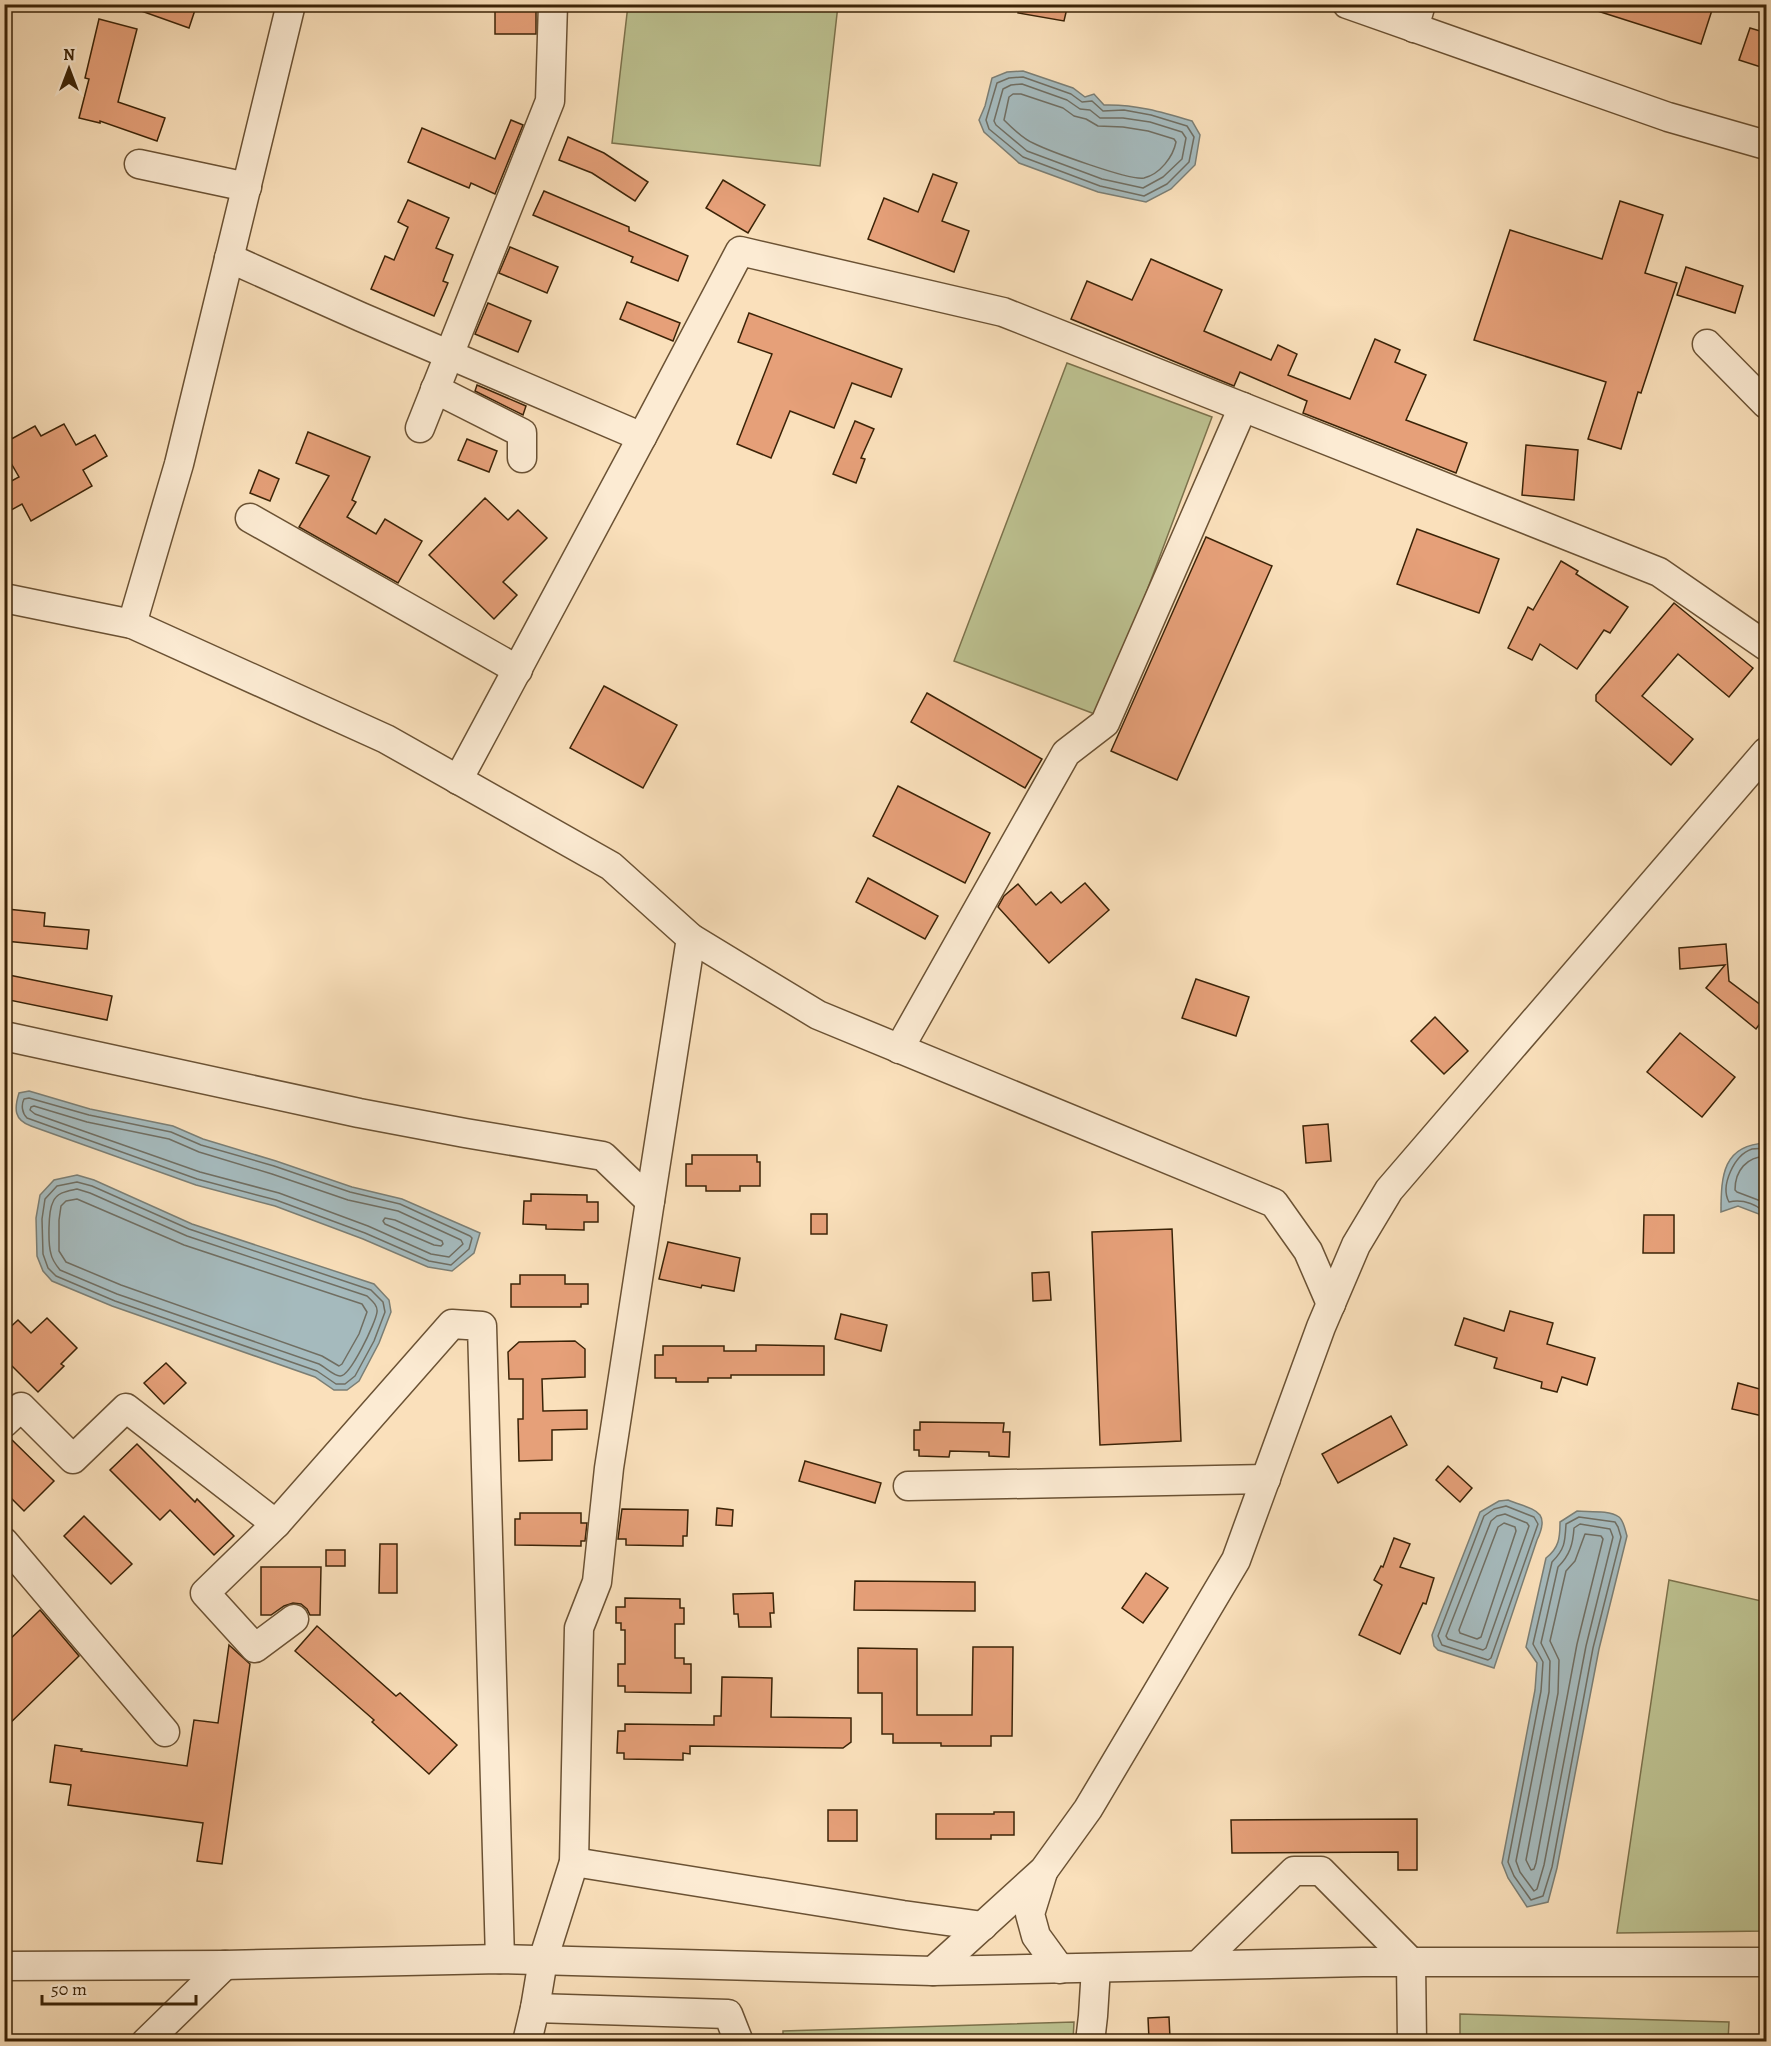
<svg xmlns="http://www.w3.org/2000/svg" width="1771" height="2046" viewBox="0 0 1771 2046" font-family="Alegreya,serif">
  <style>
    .green { fill: #bdc291; stroke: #7c724c; stroke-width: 1.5 }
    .water { fill: #a5babd; stroke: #7b7e74; stroke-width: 1.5 }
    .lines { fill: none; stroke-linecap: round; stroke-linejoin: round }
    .shore { stroke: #706e62; stroke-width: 1.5 }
    .building { fill: #e6a079; stroke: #3b2307; stroke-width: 1.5 }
    .minor-casing { stroke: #6b5234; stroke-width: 31 }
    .minor { stroke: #fcebd3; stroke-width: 28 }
  </style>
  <rect width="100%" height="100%" fill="#fae0bb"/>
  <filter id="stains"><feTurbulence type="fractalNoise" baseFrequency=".00333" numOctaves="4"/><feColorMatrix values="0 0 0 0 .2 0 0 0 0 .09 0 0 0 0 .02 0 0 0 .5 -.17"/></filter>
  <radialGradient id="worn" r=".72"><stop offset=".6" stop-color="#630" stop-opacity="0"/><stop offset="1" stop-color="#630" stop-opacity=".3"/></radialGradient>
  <g class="green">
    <path d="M628,5H838L820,166L612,143Z"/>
    <path d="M1067,363L1212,417L1100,716L954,661Z"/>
    <path d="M1669,1580L1766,1602V1931L1617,1933Z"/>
    <path d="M1460,2014L1729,2022L1728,2041H1460Z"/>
    <path d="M1074,2022L1073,2041H783V2031Z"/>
  </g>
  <g class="water">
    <path d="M1023,71L1073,88L1085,97L1094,94L1104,105C1135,104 1162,112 1192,121L1200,135L1195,165L1171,189L1146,202L1098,192L1019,163L984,132L979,120L985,106L992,78L1007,72Z"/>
    <path d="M29,1091L90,1109L173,1126L203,1139L276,1161L352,1187L402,1199L480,1233L474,1253L452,1271L428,1267L363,1239L275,1206L196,1185L31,1126C14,1120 14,1109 19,1093Z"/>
    <path d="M1766,1143V1233L1759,1214L1738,1206L1721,1212C1721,1175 1723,1145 1766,1143Z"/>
    <path d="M77,1175L94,1180L192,1224L374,1284L389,1300L391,1312L379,1343L359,1381L347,1390H334L315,1377L112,1306L52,1281L43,1271L37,1256L36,1218L40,1195L54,1180Z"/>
    <path d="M1508,1500C1532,1510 1552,1509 1537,1540L1494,1668L1438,1650L1434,1646L1432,1635L1480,1512L1499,1501Z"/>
    <path d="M1577,1511C1589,1512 1609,1510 1619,1517C1624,1521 1625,1530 1627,1536L1599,1649L1557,1868L1548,1902L1527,1907L1508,1878L1502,1863L1535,1690L1537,1663L1526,1647L1546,1558C1559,1548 1560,1538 1560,1522Z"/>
  </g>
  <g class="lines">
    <g class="shore">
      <path d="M1023,77L1071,94L1082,102L1092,101L1103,111L1124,110L1151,115L1187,126L1194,137L1189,162L1167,184L1144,196L1100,186L1023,157L989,129L986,120L997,83L1009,78Z"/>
      <path d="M1022,84L1067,100L1080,109L1090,110L1100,118H1123L1150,122L1182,132L1186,138L1182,159L1163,177L1143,188L1102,179L1027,151L996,125L994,121L1003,89L1011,85Z"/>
      <path d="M1013,94H1021L1063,108L1074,116L1086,119L1098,126L1123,127L1148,131L1174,139L1176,142C1173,157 1160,174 1144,178C1130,181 1049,151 1033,143C1023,139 1012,128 1004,120L1009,97Z"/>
      <path d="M29,1098L89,1115L171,1132L201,1145L274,1166L350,1192L400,1204L470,1236L472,1238L469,1249L451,1265L429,1261L365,1233L276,1200L197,1179L27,1118C22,1113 21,1105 24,1099Z"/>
      <path d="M34,1106L87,1122L169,1139L199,1152L272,1174L348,1200L398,1211L461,1240L463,1244L449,1257L431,1254L368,1226L279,1193L200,1172L35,1114L30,1110L31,1107Z"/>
      <path d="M1766,1148C1762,1149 1756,1148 1752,1149C1734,1155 1720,1186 1729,1202C1742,1199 1761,1204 1766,1217"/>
      <path d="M1766,1156C1747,1157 1735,1170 1735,1190L1737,1192L1766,1203"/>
      <path d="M77,1182L92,1186L189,1229L371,1290L383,1302L385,1312L374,1341L355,1376L345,1384H336L317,1371L115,1301L56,1276L48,1268L43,1254L42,1219L45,1199L57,1186Z"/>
      <path d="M77,1189L90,1193L187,1236L367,1296C371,1300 378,1305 377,1312C376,1322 350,1377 340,1376C334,1376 325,1367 319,1364L117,1294L60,1270C56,1265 52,1260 51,1254C48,1244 48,1211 53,1202C57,1192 68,1191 77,1189Z"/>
      <path d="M77,1199L184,1245L362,1304L367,1312L359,1334L342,1364L339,1366L322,1356L121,1285L66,1262L59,1251V1220L61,1206L66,1201Z"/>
      <path d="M385,1218L395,1220L442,1241L443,1244L441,1246L434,1245L385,1224L383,1221Z"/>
      <path d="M1506,1506L1534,1517L1538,1524L1491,1658L1488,1660L1442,1645L1438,1636L1484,1516L1494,1509Z"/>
      <path d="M1505,1514L1527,1523L1529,1526L1486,1648L1483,1650L1448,1639L1446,1636L1491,1521L1497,1516Z"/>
      <path d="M1579,1517L1615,1522L1618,1527L1621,1537L1593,1648L1552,1867L1543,1896L1531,1900L1514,1876L1508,1862L1541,1691L1543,1662L1533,1644L1552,1562C1565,1549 1565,1542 1566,1524Z"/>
      <path d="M1504,1523L1515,1527L1516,1531L1481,1637L1477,1639L1460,1633L1459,1630L1498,1527Z"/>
      <path d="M1580,1524L1610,1529L1613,1537L1586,1646L1544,1865L1537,1889L1534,1891L1520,1872L1516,1861L1549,1692L1550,1661L1541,1643L1558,1567C1570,1555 1573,1544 1574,1528Z"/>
      <path d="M1585,1534L1601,1536L1603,1539L1577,1644L1536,1863L1534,1869L1531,1870L1526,1860L1558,1693L1559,1660L1550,1641L1566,1571L1575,1561Z"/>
    </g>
  </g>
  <g class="building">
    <path d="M130,4H197L189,28L130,7Z"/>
    <rect x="495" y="4" width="41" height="30"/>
    <path d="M1019,4H1068L1064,21L1018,13Z"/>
    <path d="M1589,4H1714L1701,44L1588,8Z"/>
    <path d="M99,19L137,29L118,102L165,118L157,141L100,121V123L79,118L89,79L85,78Z"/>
    <path d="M1750,28L1767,33V69L1739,60Z"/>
    <path d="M511,120L523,125L495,194L471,183L469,188L408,162L422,128L495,159Z"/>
    <path d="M568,137L604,153L648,182L635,201L592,173L559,160Z"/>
    <path d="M933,174L957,183L942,221L969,231L954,272L868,239L884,198L918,212Z"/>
    <path d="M723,180L765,205L748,233L706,208Z"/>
    <path d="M544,191L629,227V231L688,256L678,281L631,262L633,257L533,215Z"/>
    <path d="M408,200L449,218L436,248L453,255L443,281L448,283L434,316L371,289L385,256L394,260L408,227L398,222Z"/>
    <path d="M1620,201L1663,215L1645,273L1677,283L1641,393L1638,392L1621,449L1588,439L1606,382L1474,340L1510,230L1602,259Z"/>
    <path d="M510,247L558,267L547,293L499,273Z"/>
    <path d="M1151,259L1222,290L1204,331L1271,360L1278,345L1297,354L1288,375L1350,399L1375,339L1400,350L1395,362L1426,375L1406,420L1467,443L1456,473L1303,413L1307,401L1240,372L1234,386L1071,319L1087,281L1132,300Z"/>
    <path d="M1686,267L1743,286L1735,313L1677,295Z"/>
    <path d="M627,302L680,323L673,341L620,319Z"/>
    <path d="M488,303L531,321L518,352L475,334Z"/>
    <path d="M749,313L902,369L891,397L852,383L834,428L790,411L771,458L737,444L772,354L738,342Z"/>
    <path d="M477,385L526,406L523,415L475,391Z"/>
    <path d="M855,421L874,429L861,458L865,459L856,483L833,474Z"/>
    <path d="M64,424L76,445L95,435L107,456L83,470L92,486L31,521L22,504L4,514V485L19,477L4,451V443L35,426L41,436Z"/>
    <path d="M308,432L370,457L352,500L356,502L347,517L376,534L385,519L422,541L398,583L299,527L329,476L296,463Z"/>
    <path d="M467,439L497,451L489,472L458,460Z"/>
    <path d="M1526,445L1578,450L1574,500L1522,495Z"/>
    <path d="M259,470L279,479L270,501L250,493Z"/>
    <path d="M485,498L508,520L518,510L547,538L503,582L517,595L494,619L429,555Z"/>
    <path d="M1417,529L1499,559L1479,613L1397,584Z"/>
    <path d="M1206,537L1272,566L1177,780L1111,751Z"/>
    <path d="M1561,561L1578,571L1576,574L1628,607L1610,633L1604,630L1577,669L1540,644L1532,660L1508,648L1528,607L1533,610Z"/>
    <path d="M1674,603L1753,668L1729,697L1678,654L1642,696L1693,739L1671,765L1596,701V695Z"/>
    <path d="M604,686L677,725L643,788L570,748Z"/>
    <path d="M927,693L1042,759L1025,788L911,722Z"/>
    <path d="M898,786L990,833L965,883L873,836Z"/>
    <path d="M868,878L938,916L925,939L856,902Z"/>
    <path d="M1085,883L1109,910L1049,963L998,907L1004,896L1018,884L1036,905L1051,892L1061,903Z"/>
    <path d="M7,909L45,913L44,926L89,930L87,949L5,941Z"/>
    <path d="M1726,944L1729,981L1762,1006L1760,1009L1767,1014L1756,1029L1706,988L1725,965L1680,969L1679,948Z"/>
    <path d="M4,974L112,996L107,1020L4,999Z"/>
    <path d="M1196,979L1249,997L1236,1036L1182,1018Z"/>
    <path d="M1435,1017L1468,1051L1444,1074L1411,1041Z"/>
    <path d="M1680,1033L1735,1077L1702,1117L1647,1072Z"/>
    <path d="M1328,1124L1331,1161L1306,1163L1303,1126Z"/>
    <path d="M692,1155H757V1162H760V1186H740V1191H706V1186H686V1164H692Z"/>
    <path d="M531,1194L587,1195V1202H598V1222H584V1230L546,1229V1225L523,1224L524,1201H531Z"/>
    <rect x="811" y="1214" width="16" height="20"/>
    <path d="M1644,1215H1674V1253H1643Z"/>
    <path d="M1172,1229L1181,1441L1100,1445L1092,1232Z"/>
    <path d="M668,1242L740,1258L734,1291L702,1285L701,1288L659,1279Z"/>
    <path d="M1049,1272L1051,1300L1033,1301L1032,1273Z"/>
    <path d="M520,1275H565V1284H588V1304H581V1307H511V1284H520Z"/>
    <path d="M1510,1311L1553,1323L1547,1344L1595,1358L1587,1385L1562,1377L1557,1392L1541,1388L1542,1382L1494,1368L1497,1358L1455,1345L1464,1318L1504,1331Z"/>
    <path d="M841,1314L887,1325L881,1351L835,1339Z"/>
    <path d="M47,1318L77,1348L61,1364L64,1366L38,1392L4,1358V1333L18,1320L31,1333Z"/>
    <path d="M575,1341L585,1349V1377L542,1379L543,1411L587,1410V1429L552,1430V1460L519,1461L518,1419H523V1379H509L508,1352L519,1342Z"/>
    <path d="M756,1345L824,1346V1375H731V1378H708V1382H676V1378H655V1355H663V1346H724V1351H756Z"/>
    <path d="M166,1363L186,1383L164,1404L144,1383Z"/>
    <path d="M1738,1383L1767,1391V1417L1732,1409Z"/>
    <path d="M1391,1416L1407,1445L1338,1483L1322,1454Z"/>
    <path d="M920,1422L1004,1423L1003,1432H1010L1009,1457L989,1456V1452L950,1451L949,1457L919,1456V1450H914V1430H920Z"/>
    <path d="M10,1438L54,1481L24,1511L4,1491V1439Z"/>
    <path d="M137,1444L195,1502L197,1499L234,1536L214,1555L170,1510L160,1520L110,1470Z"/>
    <path d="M805,1461L881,1483L875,1503L799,1481Z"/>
    <path d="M1448,1466L1472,1488L1460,1502L1436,1480Z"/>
    <path d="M717,1508L733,1510L732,1526L716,1525Z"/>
    <path d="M622,1509L688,1510L687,1536H683V1546L626,1545V1539H618Z"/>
    <path d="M520,1513H581V1523H587L585,1541H581V1546L515,1545V1519H520Z"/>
    <path d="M84,1516L132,1564L111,1584L64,1536Z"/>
    <path d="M1394,1538L1410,1544L1400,1567L1434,1578L1426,1604L1423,1603L1400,1654L1359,1635L1382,1585L1374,1580L1381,1566L1383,1567Z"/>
    <path d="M380,1544H397V1593H379Z"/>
    <rect x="326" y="1550" width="19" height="16"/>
    <path d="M261,1567H321L320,1615H310L307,1609L301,1604L293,1603L284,1606L271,1615H261Z"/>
    <path d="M1146,1573L1168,1588L1143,1623L1122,1608Z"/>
    <path d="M855,1581L975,1582V1611L854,1610Z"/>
    <path d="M773,1593L774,1613H770L771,1627H739L738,1614H734L733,1594Z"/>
    <path d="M625,1598L680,1599V1608H684V1624H675V1658H684V1664H691V1693L625,1692V1686H618V1664H625V1630H621V1623H616V1607H625Z"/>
    <path d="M40,1610L79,1656L4,1729V1645Z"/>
    <path d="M317,1626L396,1696L400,1693L457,1745L429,1774L372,1722L374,1720L295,1651Z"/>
    <path d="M229,1645L250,1664L222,1864L197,1861L203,1823L68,1805L71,1785L50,1782L55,1745L82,1749L81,1751L187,1766L194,1720L218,1723Z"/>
    <path d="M973,1647H1013L1012,1736H991V1746H941V1743H893V1734H882V1693H858V1648L917,1649V1715H972Z"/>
    <path d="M722,1677L772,1678L771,1717L851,1718V1742L843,1748L690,1746V1754L683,1753V1760L624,1759V1753H617L618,1731H625V1724L714,1725V1716H721Z"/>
    <rect x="828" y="1810" width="29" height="31"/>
    <path d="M994,1812H1014V1835H991V1839H936V1814H994Z"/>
    <path d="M1417,1819V1870H1398V1852L1232,1853L1231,1820Z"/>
    <path d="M1169,2017L1170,2038L1149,2039L1148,2018Z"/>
  </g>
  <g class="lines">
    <defs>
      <g id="minor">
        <path d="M1347,4L1668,117L1766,145"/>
        <path d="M1414,28L1421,4"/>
        <path d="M139,164L247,187"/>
        <path d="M229,258L361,317L642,437L458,780"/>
        <path d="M1707,344L1766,404"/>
        <path d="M435,389L522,433V458"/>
        <path d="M420,428L550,101L553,4"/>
        <path d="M642,437L740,251L1003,312L1659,572L1766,646"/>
        <path d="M250,518L518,670"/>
        <path d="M4,598L132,624L386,739L611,866L691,938L818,1015L1274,1203L1308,1251L1331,1304"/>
        <path d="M132,624L179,464L291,4"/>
        <path d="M4,1036L359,1113L465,1133L603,1156L650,1201L691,938"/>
        <path d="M899,1049L1066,753L1105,723L1243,407"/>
        <path d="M4,1423L21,1407L73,1459L126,1408L276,1524L452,1324L482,1326L500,1959"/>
        <path d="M908,1486L1266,1479"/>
        <path d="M276,1524L205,1593L255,1648L294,1619"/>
        <path d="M4,1542L165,1732"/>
        <path d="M574,1862L903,1915L983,1926"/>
        <path d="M1043,1872L1030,1914L1036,1936L1060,1969"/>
        <path d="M1198,1965L1294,1871H1321L1411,1962L1412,2042"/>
        <path d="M4,1966L225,1965L500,1959L933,1971L1363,1962H1766"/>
        <path d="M933,1971L1044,1870L1088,1809L1236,1560L1321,1327L1356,1245L1389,1190L1766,752"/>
        <path d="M535,2008L728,2014L739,2042"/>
        <path d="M146,2042L225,1965"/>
        <path d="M527,2042L535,2008L543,1960L574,1862L579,1628L597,1582L609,1468L650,1201"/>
        <path d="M1090,2042L1093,2016L1096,1968"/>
      </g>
    </defs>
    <use href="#minor" class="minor-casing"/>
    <use href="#minor" class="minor"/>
  </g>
  <rect width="1771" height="2046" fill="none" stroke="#fae0bb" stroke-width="24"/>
  <rect x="6" y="6" width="1759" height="2034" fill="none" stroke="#3b2307" stroke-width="3"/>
  <rect x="12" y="12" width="1747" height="2022" fill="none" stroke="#3b2307" stroke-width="1.5"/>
  <g transform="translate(69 69)" stroke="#fcebd3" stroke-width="4.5" paint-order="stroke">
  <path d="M0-4.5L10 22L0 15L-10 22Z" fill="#3b2307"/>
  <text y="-9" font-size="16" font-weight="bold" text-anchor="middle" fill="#3b2307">N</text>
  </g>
  <path d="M42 1995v9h154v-9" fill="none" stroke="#3b2307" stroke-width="3"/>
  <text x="51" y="1995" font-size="18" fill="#3b2307" stroke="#fcebd3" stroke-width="4.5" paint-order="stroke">50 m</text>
  <rect width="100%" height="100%" filter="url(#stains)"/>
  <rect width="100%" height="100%" fill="url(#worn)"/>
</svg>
